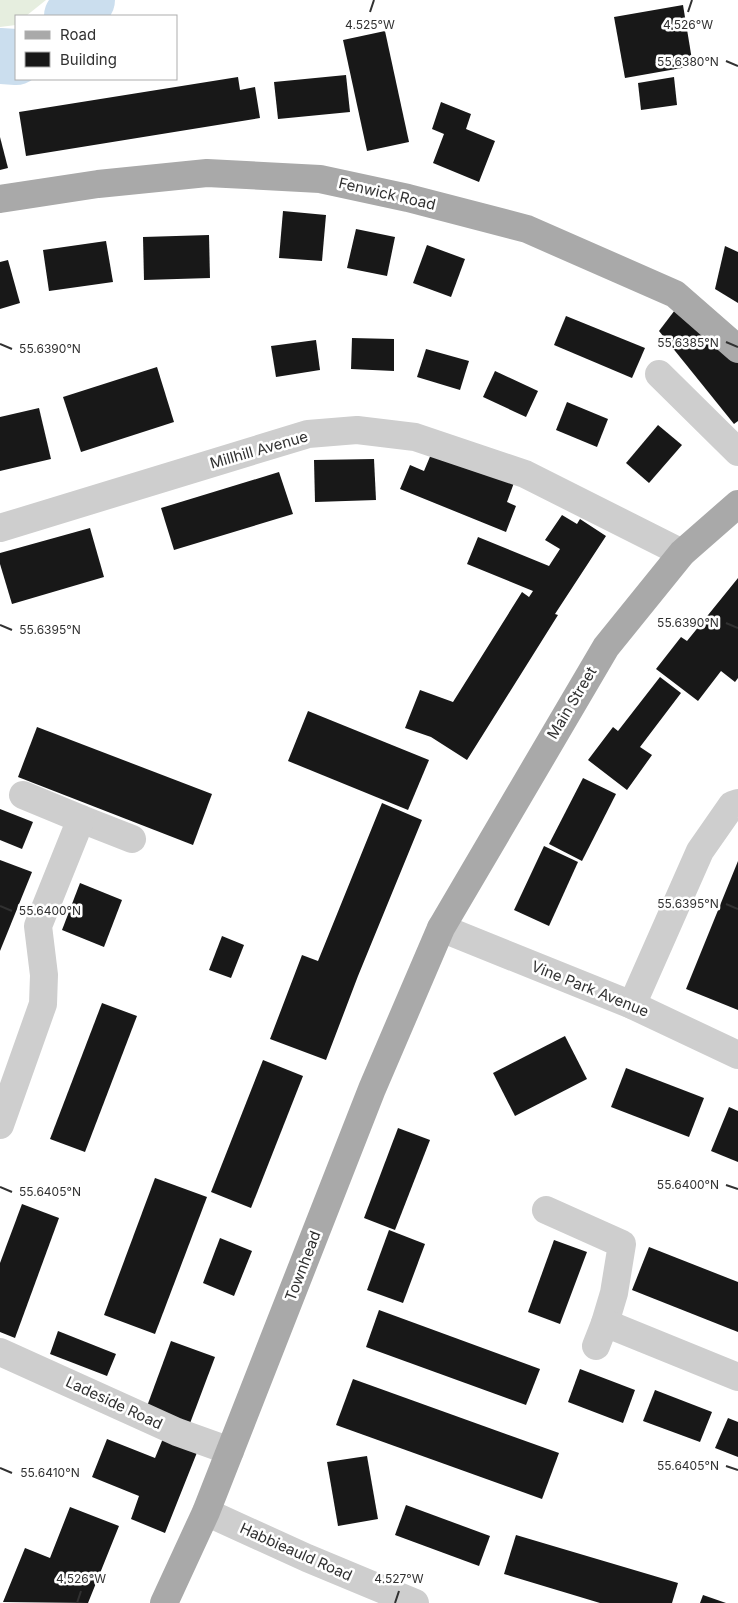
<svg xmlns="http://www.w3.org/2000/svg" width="738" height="1603" viewBox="0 0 738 1603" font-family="Inter,sans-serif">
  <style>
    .green { fill: #e6eedf }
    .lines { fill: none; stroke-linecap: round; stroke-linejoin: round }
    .river { stroke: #cbdeee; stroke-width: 56 }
    .building { fill: #181818 }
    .minor { stroke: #cecece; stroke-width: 28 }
    .major { stroke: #a9a9a9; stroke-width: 28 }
    .ticks { fill: none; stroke: #313131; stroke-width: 2 }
    .labels { text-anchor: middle; stroke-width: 5; stroke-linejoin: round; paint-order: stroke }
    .street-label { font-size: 15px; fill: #313131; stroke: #fff }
    .ticks-label { font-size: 12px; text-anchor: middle; fill: #313131; stroke: #fff; stroke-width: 5; stroke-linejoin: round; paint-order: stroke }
  </style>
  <rect width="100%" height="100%" fill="#fff"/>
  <path class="green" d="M0,0H46L26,16H16V25L0,27Z"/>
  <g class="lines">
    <g class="river">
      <path d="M72,16L87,0"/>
      <path d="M0,56L16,57"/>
    </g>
  </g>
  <g class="building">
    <path d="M683,5L693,66L625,78L614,17Z"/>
    <path d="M385,31L409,142L367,151L343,40Z"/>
    <path d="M346,75L350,112L278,119L274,82Z"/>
    <path d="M238,77L240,90L255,87L260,118L26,156L19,112Z"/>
    <path d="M674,77L677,105L641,110L638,83Z"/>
    <path d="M441,102L471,114L466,129L495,141L479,182L433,163L444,134L432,129Z"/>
    <path d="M0,137L8,168L0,170Z"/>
    <path d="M283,211L326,215L322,261L279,258Z"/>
    <path d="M356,229L395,237L387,276L347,268Z"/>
    <path d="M209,235L210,278L144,280L143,237Z"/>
    <path d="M106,241L113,282L49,291L43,250Z"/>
    <path d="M427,245L465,259L451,297L413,283Z"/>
    <path d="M725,246L738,252V303L715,289Z"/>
    <path d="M8,260L20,303L0,309V262Z"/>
    <path d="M678,306L738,362V421L734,424L659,331Z"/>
    <path d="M566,316L645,348L632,378L554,345Z"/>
    <path d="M352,338L394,339V371L351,369Z"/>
    <path d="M316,340L320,370L276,377L271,346Z"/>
    <path d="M426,349L469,361L460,390L417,377Z"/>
    <path d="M157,367L174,422L81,452L63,397Z"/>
    <path d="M495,371L538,391L526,417L483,397Z"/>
    <path d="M567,402L608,419L597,447L556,430Z"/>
    <path d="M39,408L51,459L0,471V417Z"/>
    <path d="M658,425L682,445L649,483L626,463Z"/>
    <path d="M434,447L515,480L507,502L516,506L506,532L400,489L410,465L424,471Z"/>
    <path d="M374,459L376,500L315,502L314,460Z"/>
    <path d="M279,472L293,514L174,550L161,508Z"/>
    <path d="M562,515L577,524L580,519L606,536L555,614L558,615L467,760L431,737L405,728L420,690L453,702L522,592L529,597L533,591L467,564L478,537L549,566L560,549L545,540Z"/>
    <path d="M90,528L104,577L12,604L0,564V553Z"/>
    <path d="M738,578V678L735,682L721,671L698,701L656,669L681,637L687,641Z"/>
    <path d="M660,677L681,693L640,747L652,755L627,790L588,760L613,727L618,731Z"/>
    <path d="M308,711L429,760L408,810L288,761Z"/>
    <path d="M37,727L212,794L193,845L18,777Z"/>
    <path d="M583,778L616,794L582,861L549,844Z"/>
    <path d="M382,803L422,820L358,976L326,1060L270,1039L302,955L318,961Z"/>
    <path d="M0,809L33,822L22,849L0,840Z"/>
    <path d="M544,846L578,862L549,926L514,910Z"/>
    <path d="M0,860L32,872L0,951Z"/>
    <path d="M738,861V1010L686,989Z"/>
    <path d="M80,883L122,900L104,947L62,930Z"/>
    <path d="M222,936L244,945L231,978L209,970Z"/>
    <path d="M102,1003L137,1016L85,1152L50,1139Z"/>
    <path d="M565,1036L587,1079L515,1116L493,1073Z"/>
    <path d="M263,1060L303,1076L251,1208L211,1192Z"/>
    <path d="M626,1068L704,1098L689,1137L611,1107Z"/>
    <path d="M729,1107L738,1111V1162L711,1151Z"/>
    <path d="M398,1128L430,1140L395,1230L364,1218Z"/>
    <path d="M155,1178L207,1197L155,1334L104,1315Z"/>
    <path d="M22,1204L59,1218L15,1338L0,1332V1263Z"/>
    <path d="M389,1230L425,1244L403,1303L367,1290Z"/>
    <path d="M220,1238L252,1251L234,1296L203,1283Z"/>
    <path d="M554,1240L587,1252L560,1324L528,1312Z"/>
    <path d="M649,1247L738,1282V1332L632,1290Z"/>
    <path d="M379,1310L540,1369L526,1405L366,1347Z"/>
    <path d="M58,1331L116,1354L107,1376L50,1354Z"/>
    <path d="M171,1341L215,1357L189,1426L146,1409Z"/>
    <path d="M580,1369L635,1390L623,1423L568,1402Z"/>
    <path d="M353,1379L559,1453L542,1499L336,1425Z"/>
    <path d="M655,1390L712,1412L700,1442L643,1421Z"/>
    <path d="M728,1418L738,1422V1457L715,1448Z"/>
    <path d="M164,1436L198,1450L165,1533L131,1519L139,1496L92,1477L107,1439L155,1458Z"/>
    <path d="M367,1456L378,1519L338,1526L327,1462Z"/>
    <path d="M406,1505L490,1536L479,1566L395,1535Z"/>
    <path d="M70,1507L119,1526L88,1603L3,1602L25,1548L50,1558Z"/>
    <path d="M516,1535L678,1583L672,1603H600L504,1574Z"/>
    <path d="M703,1595L726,1603H700Z"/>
  </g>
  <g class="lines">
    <g class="minor">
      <path d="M659,374L738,452"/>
      <path d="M0,528L308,434L357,430L415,437L525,474L682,553"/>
      <path d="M81,819L132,839"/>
      <path d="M441,928L632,1005L738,1055"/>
      <path d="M632,1005L700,851L732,805L738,803"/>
      <path d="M0,1125L43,1004L44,975L38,926L81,819L23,795"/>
      <path d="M546,1210L622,1244L614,1293L605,1323"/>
      <path d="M596,1346L605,1323L738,1377"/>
      <path d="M0,1352L177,1432L230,1451"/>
      <path d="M206,1512L307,1558L415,1603"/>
    </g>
    <g class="major">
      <path d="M0,199L98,184L207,173L320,179L408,198L527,229L675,294L738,349"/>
      <path d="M164,1603L206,1512L372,1089L441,928L606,647L682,553L738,504"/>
    </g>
  </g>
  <path class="ticks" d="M370,12L374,0M688,12L692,0M726,61L738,66M726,342L738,347M0,344L12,349M726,623L738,628M0,625L12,630M726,904L738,909M0,906L12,911M726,1185L738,1189M0,1187L12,1192M726,1466L738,1470M0,1468L12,1473M77,1603L81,1591M395,1603L399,1591"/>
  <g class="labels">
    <g class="street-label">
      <text transform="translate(387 194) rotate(13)" y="5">Fenwick Road</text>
      <text transform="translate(259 450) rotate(-16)" y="5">Millhill Avenue</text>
      <text transform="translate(572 703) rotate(-59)" y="5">Main Street</text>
      <text transform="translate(590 989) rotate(22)" y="5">Vine Park Avenue</text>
      <text transform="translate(303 1266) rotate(-69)" y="5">Townhead</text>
      <text transform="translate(114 1403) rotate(25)" y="5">Ladeside Road</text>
      <text transform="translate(296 1552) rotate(24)" y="5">Habbieauld Road</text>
    </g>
  </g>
  <g class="ticks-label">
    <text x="370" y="29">4.525°W</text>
    <text x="688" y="29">4.526°W</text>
    <text x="688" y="66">55.6380°N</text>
    <text x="688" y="347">55.6385°N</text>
    <text x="50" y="353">55.6390°N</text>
    <text x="688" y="627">55.6390°N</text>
    <text x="50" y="634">55.6395°N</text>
    <text x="688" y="908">55.6395°N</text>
    <text x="50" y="915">55.6400°N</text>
    <text x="688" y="1189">55.6400°N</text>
    <text x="50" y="1196">55.6405°N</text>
    <text x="688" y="1470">55.6405°N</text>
    <text x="50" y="1477">55.6410°N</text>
    <text x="81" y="1583">4.526°W</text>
    <text x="399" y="1583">4.527°W</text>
  </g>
  <rect x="15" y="15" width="162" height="65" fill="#ffffff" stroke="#adadad"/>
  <rect x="25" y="31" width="25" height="8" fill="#a9a9a9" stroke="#adadad"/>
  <text x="60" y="40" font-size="15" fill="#313131">Road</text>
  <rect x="25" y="52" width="25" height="15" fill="#181818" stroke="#adadad"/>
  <text x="60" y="65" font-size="15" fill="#313131">Building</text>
</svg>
